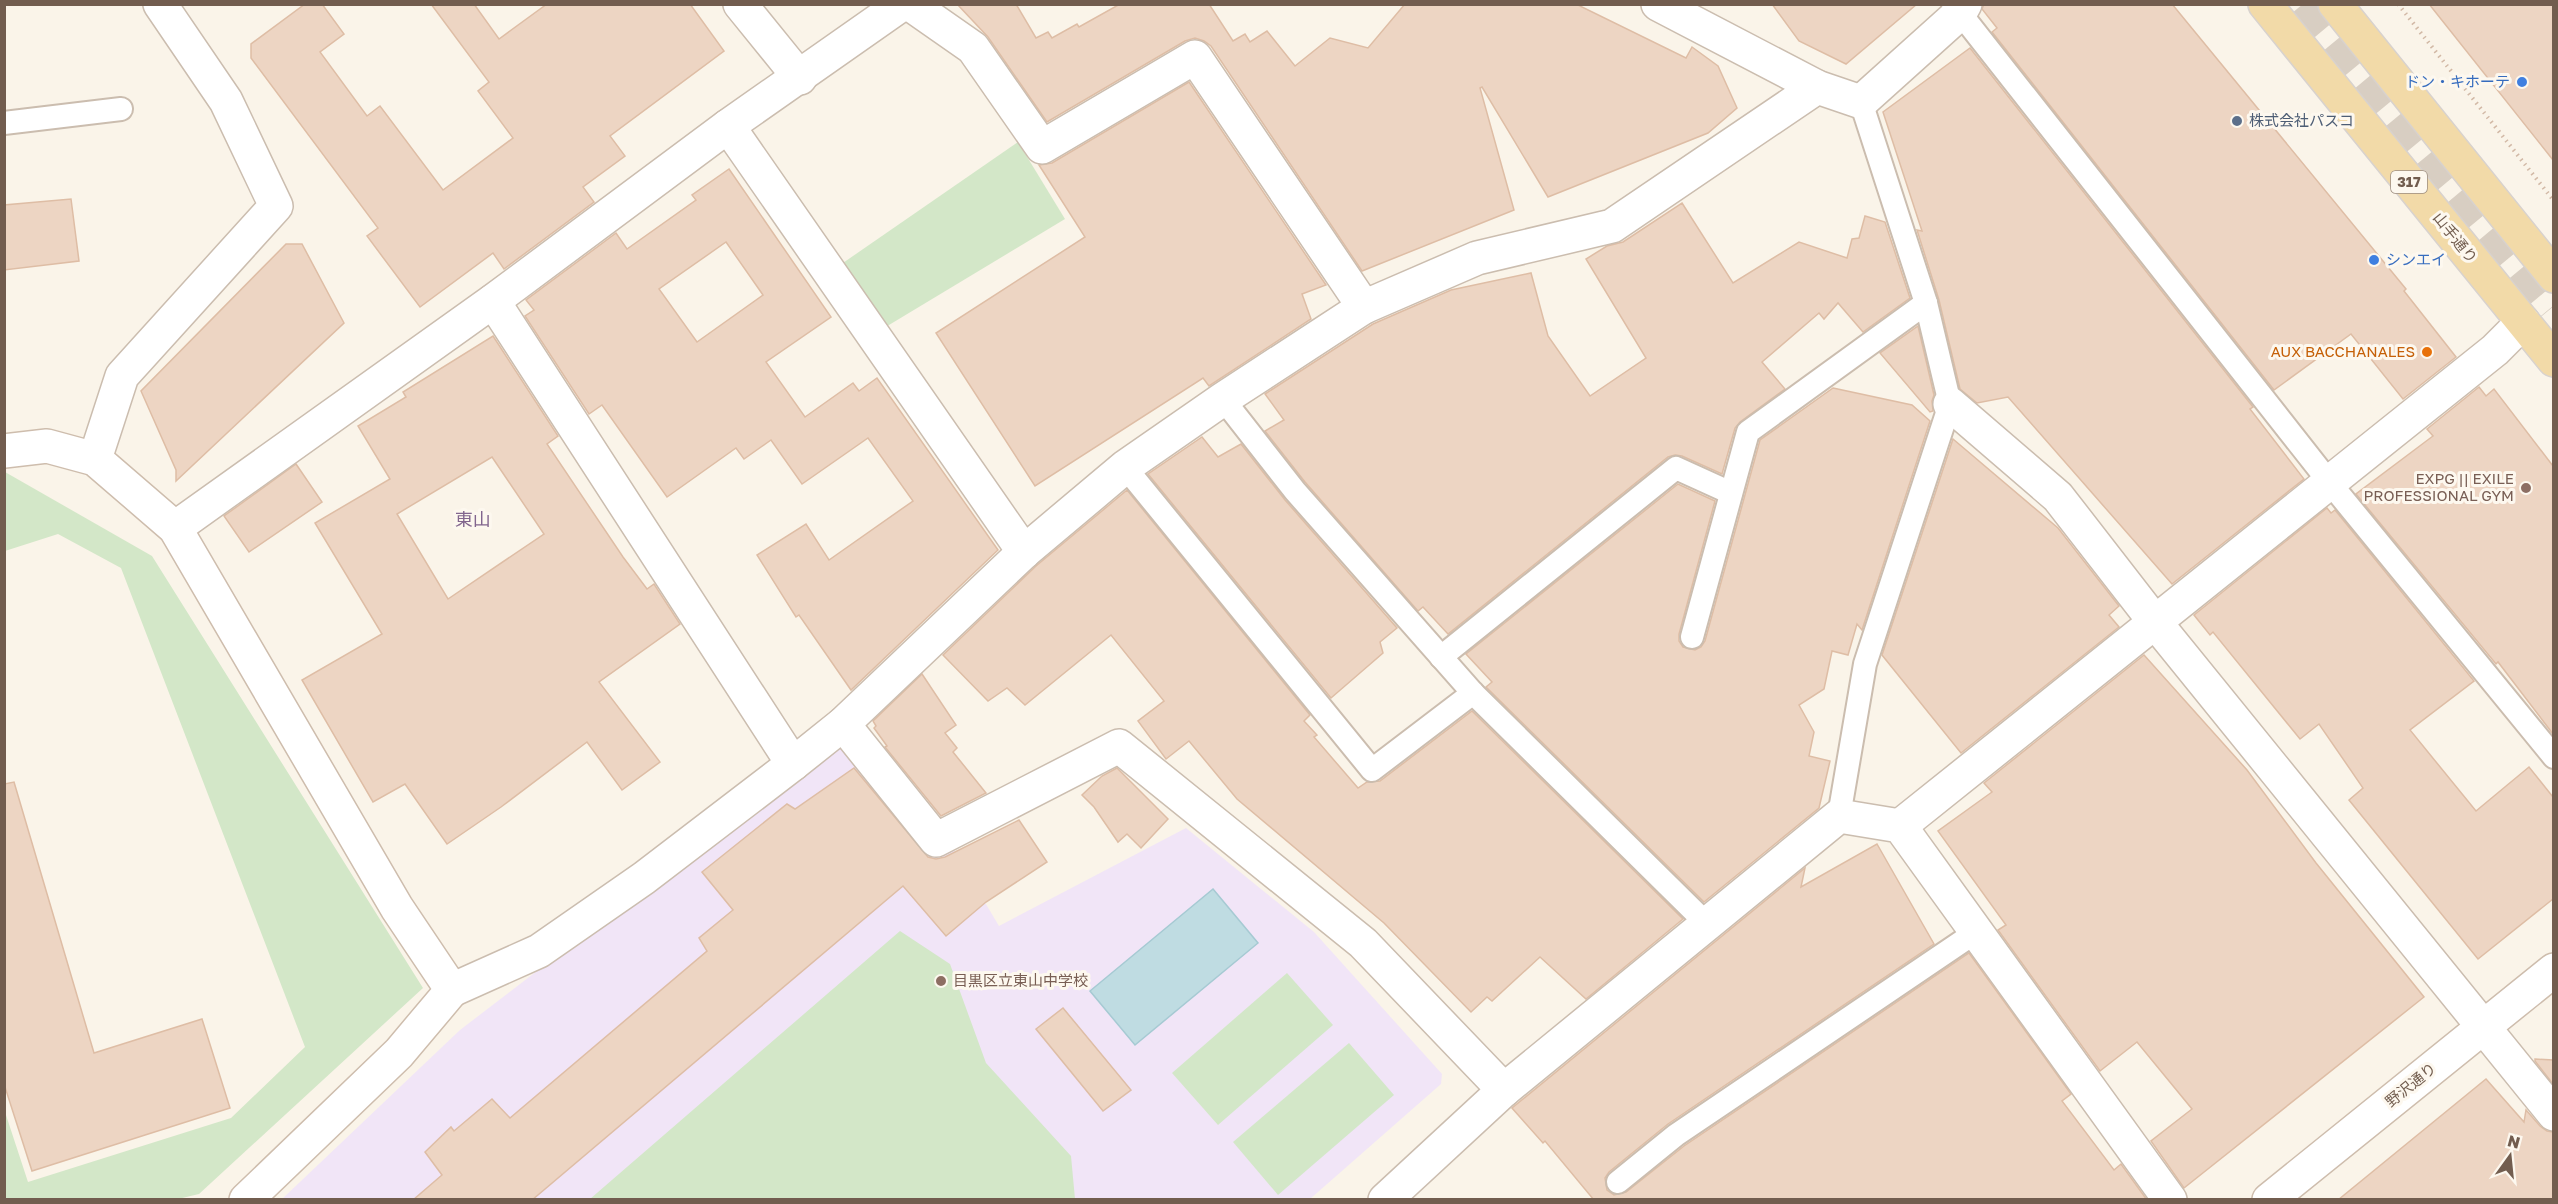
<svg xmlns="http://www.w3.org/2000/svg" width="2558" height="1204" viewBox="0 0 2558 1204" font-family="'Golos Text','Noto Sans JP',sans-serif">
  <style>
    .education { fill: #f1e5f7 }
    .green { fill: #d3e7c8 }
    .water { fill: #bfdce2; stroke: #a6cad3; stroke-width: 1.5 }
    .building { fill: #edd5c3; stroke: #debda5; stroke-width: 1.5; fill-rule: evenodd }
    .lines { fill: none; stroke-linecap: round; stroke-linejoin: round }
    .highway-tunnel { stroke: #d8cec2; stroke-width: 33; stroke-dasharray: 33 16; stroke-linecap: butt }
    .lane-casing { stroke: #cbbdaf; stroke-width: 26 }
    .street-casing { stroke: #cbbdaf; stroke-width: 36 }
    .secondary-casing { stroke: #cebdad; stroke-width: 36 }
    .primary-casing { stroke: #d8d2ce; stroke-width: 36 }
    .path { stroke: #d2b9a6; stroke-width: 4; stroke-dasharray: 1.5 4.5; stroke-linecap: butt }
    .lane { stroke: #fff; stroke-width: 22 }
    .street { stroke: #fff; stroke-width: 33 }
    .secondary { stroke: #fff; stroke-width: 33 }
    .primary { stroke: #f2daa8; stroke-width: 33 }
    .shop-dot { fill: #3f7fe0; stroke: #fdf8ef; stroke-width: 2 }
    .service-dot { fill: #5c6f8a; stroke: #fdf8ef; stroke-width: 2 }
    .food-dot { fill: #e8710a; stroke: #fdf8ef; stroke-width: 2 }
    .education-dot { fill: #8d6e63; stroke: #fdf8ef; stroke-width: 2 }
    .labels { text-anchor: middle; stroke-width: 6; stroke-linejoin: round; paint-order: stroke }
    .shield { fill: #fdf8ef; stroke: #9c8c7f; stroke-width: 1.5 }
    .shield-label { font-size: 14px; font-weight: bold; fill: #725d4f }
    .shop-label { font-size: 15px; fill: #366cbe; stroke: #fdf8ef; text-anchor: end }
    .service-label { font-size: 15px; fill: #4e5e75; stroke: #fdf8ef; text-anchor: start }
    .street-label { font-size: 15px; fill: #725d4f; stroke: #fdf8ef }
    .food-label { font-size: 15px; fill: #c56008; stroke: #fdf8ef; text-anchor: end }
    .education-label { font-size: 15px; fill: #785e54; stroke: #fdf8ef; text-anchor: end }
    .quarter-label { font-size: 18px; fill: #82668e; stroke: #fdf8ef }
  </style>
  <rect width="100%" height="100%" fill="#faf4e9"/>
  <path class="education" d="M842,737L950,844L999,926L1186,828L1314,932L1442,1074L1441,1084L1310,1199L281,1200L460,1030Z"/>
  <g class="green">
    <path d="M1018,142L1065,219L884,328L840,265Z"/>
    <path d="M5,472L152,556L423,988L199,1194L178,1199H5V1112L28,1182L231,1118L305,1047L121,568L58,534L5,551Z"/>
    <path d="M900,931L950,964L986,1063L1071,1156L1075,1199H590Z"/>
    <path d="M1287,973L1333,1025L1218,1125L1172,1073Z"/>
    <path d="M1349,1043L1394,1095L1278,1195L1233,1142Z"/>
  </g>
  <path class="water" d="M1213,889L1258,943L1135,1045L1090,991Z"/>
  <g class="building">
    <path d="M305,4H322L344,34L320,52L367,116L380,106L443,190L513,138L478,91L489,82L431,4H474L499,39L547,4H690L724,51L610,136L625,156L583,187L594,202L504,269L493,253L420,307L367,236L378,228L251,58V44Z"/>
    <path d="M957,4H1016L1036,38L1048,32L1052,38L1077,24L1079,27L1120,4H1209L1233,41L1245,34L1250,42L1267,31L1295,66L1330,38L1368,48L1405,4H1576L1686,58L1692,47L1718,66L1737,108L1708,133L1548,197L1482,87L1480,88L1514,210L1362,271L1211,46L1204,41L1195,38L1185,41L1047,122L988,37Z"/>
    <path d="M1772,4H1917L1846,64L1799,41Z"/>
    <path d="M1984,4H2172L2406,289L2404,291L2456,357L2403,399L2351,334L2274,390L1992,32L1997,28L1982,9Z"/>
    <path d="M2429,4H2553V160Z"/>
    <path d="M1970,48L2253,407L2250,409L2304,479L2172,584L2008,397L1977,403L1960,389L1939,300L1917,230L1922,231L1883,112Z"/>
    <path d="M1189,82L1326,285L1302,294L1311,319L1209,386L1203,378L1035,486L936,333L1085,237L1039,165L1052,163Z"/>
    <path d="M729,169L831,317L766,362L805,417L853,383L859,391L877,378L998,550L851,690L799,615L796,617L757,555L806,524L829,560L913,501L868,438L802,484L771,440L744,459L736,448L667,497L602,405L589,414L525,316L534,310L526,300L616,233L627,249L696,200L692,195ZM726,242L763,295L697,342L659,289Z"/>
    <path d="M71,199L79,261L4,270V205Z"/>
    <path d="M1682,203L1733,283L1799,242L1847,258L1852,239L1859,238L1865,216L1885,222L1910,298L1863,332L1838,303L1824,319L1819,313L1762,362L1785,389L1740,422L1735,428L1722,474L1682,456L1675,455L1668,457L1448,634L1423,607L1418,611L1305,482L1265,431L1284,420L1265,394L1373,324L1451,290L1531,273L1548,336L1590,396L1646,358L1586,259L1607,246L1623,242Z"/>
    <path d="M286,244H302L344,323L176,481V470L141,391Z"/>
    <path d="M1918,326L1934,395L1932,401L1933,411L1930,412L1880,353Z"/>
    <path d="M493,336L558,436L547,444L623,557L647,589L654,584L680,624L599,682L660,762L622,790L587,742L501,807L447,844L405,784L373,802L302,680L382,634L315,523L390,479L358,426L406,397L403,392ZM492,457L544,534L448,599L397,514Z"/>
    <path d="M2479,387L2486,396L2494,389L2553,466V734L2498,662L2496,664L2356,494L2433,436L2427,429Z"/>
    <path d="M1833,388L1912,405L1930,421L1862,630L1857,624L1848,655L1832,651L1824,689L1799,705L1814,732L1809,756L1830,761L1819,808L1704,902L1486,687L1492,682L1466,654L1678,484L1715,501L1679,634V641L1683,647L1695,650L1701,647L1705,641L1760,440Z"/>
    <path d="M1202,437L1218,457L1241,444L1285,500L1397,628L1380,642L1383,653L1331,698L1148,474Z"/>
    <path d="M1953,439L2058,528L2119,606L2109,615L2119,627L1961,753L1882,655Z"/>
    <path d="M296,464L322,502L249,552L224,516Z"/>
    <path d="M1127,490L1310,715L1304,721L1317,735L1314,737L1358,788L1367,782L1380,781L1472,711L1683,919L1586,999L1540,957L1492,1001L1487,997L1471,1012L1384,923L1237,799L1189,741L1166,759L1138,721L1164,701L1111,635L1025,705L1007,688L988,701L943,655L1036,566Z"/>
    <path d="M2327,508L2331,513L2335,510L2474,681L2410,730L2476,811L2529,767L2553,797V899L2478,959L2349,800L2363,788L2319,724L2300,739L2213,632L2210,635L2194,615Z"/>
    <path d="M2144,655L2247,770L2316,863L2424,997L2184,1188L2151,1141L2192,1109L2137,1042L2100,1071L1998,930L2006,925L1938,831L1992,792L1984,783Z"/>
    <path d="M922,674L956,725L945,733L957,748L953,752L986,793L941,816L885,747L887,746L874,728L876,726L873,721Z"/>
    <path d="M854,768L928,857L936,859L945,857L1019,820L1047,862L986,902L946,936L903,886L532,1200H413L442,1175L425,1152L451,1127L454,1131L492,1099L510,1118L707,951L699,938L733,910L702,872L787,804L795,809Z"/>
    <path d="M1117,768L1168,819L1141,848L1127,834L1118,842L1094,807L1082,795L1102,776Z"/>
    <path d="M14,782L94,1053L202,1019L230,1108L32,1171L4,1084V784Z"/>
    <path d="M1877,844L1934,944L1668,1124L1609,1172L1605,1178L1607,1190L1614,1195L1626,1192L1684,1146L1969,953L2071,1094L2062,1101L2114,1170L2121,1164L2147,1200H1594L1545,1141L1543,1143L1512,1108L1805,868L1801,887Z"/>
    <path d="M1063,1008L1131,1090L1103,1111L1036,1029Z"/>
    <path d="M2535,1059L2553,1060V1084L2535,1061Z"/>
    <path d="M2486,1079L2524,1122L2526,1110L2540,1126L2547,1131L2553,1132V1200H2338Z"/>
  </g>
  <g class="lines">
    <path class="highway-tunnel" d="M2303,4L2554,306"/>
    <defs>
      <g id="lane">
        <path d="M1953,4L2330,483L2554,757"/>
        <path d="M4,123L121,109"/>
        <path d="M1223,399L1295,491L1473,693L1707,924"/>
        <path d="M1125,467L1372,770L1473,693"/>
        <path d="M1692,637L1748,432L1926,303"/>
        <path d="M1441,657L1676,468L1731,493"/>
        <path d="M1839,816L1865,664L1950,404L1926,303L1861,102"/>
        <path d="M1618,1182L1676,1135L1976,932"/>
      </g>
      <g id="street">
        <path d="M740,4L800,78"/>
        <path d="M910,4L973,48L1042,147L1195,57L1364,307"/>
        <path d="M1658,4L1817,87L1861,102L1960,13L1965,4"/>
        <path d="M728,126L1024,552"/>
        <path d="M493,301L793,764"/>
        <path d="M1950,404L2058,497L2155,622L2554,1114"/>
        <path d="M95,459L122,376L276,206L226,101L160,4"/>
        <path d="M175,528L493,301L728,126L902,4"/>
        <path d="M843,724L936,840L1119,746L1363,943L1504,1090"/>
        <path d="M1900,826L2495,350L2523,322"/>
        <path d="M452,990L539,951L644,878L793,764L843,724L1024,552L1125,467L1223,399L1364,307L1477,258L1612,226L1817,87"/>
        <path d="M1385,1200L1504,1090L1839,816L1900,826L2170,1200"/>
      </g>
      <g id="secondary">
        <path d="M4,451L47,446L95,459L175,528L397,908L452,990L399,1053L246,1200"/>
        <path d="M2269,1200L2554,970"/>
      </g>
      <g id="primary">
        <path d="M2265,4L2554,360"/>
        <path d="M2335,4L2554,276"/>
      </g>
    </defs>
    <use href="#lane" class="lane-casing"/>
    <use href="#street" class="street-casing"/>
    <use href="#secondary" class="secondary-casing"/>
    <use href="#primary" class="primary-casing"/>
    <path class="path" d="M2398,4L2554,201"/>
    <use href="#lane" class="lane"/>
    <use href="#street" class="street"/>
    <use href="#secondary" class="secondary"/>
    <use href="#primary" class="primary"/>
  </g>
  <g class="shop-dot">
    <circle cx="2522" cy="82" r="6"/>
    <circle cx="2374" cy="260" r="6"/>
  </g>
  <circle class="service-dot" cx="2237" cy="121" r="6"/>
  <circle class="food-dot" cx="2427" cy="352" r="6"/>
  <g class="education-dot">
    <circle cx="2526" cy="488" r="6"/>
    <circle cx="941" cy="981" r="6"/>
  </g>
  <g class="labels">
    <rect class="shield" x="2391" y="171" width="36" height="22" rx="4.5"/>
    <g class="shield-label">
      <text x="2409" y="187">317</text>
    </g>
    <g class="shop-label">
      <text x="2510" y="87">ドン・キホーテ</text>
      <text x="2386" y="265" text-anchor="start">シンエイ</text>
    </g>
    <g class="service-label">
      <text x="2249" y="126">株式会社パスコ</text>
    </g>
    <g class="street-label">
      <text transform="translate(2455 238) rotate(51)" y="5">山手通り</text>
      <text transform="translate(2411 1085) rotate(-39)" y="5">野沢通り</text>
    </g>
    <g class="food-label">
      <text x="2415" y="357">AUX BACCHANALES</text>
    </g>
    <g class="education-label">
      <text x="2514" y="484">EXPG || EXILE<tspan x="2514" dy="17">PROFESSIONAL GYM</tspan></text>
      <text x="953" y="986" text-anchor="start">目黒区立東山中学校</text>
    </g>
    <g class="quarter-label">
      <text x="473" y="526">東山</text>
    </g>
  </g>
  <rect width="2558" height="1204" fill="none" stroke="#725d4f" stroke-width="12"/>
  <g transform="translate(2510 1156) rotate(15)" stroke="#fdf8ef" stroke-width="4.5" paint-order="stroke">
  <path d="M0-4.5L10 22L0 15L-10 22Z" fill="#725d4f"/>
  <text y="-9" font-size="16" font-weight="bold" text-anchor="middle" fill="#725d4f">N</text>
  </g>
</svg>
